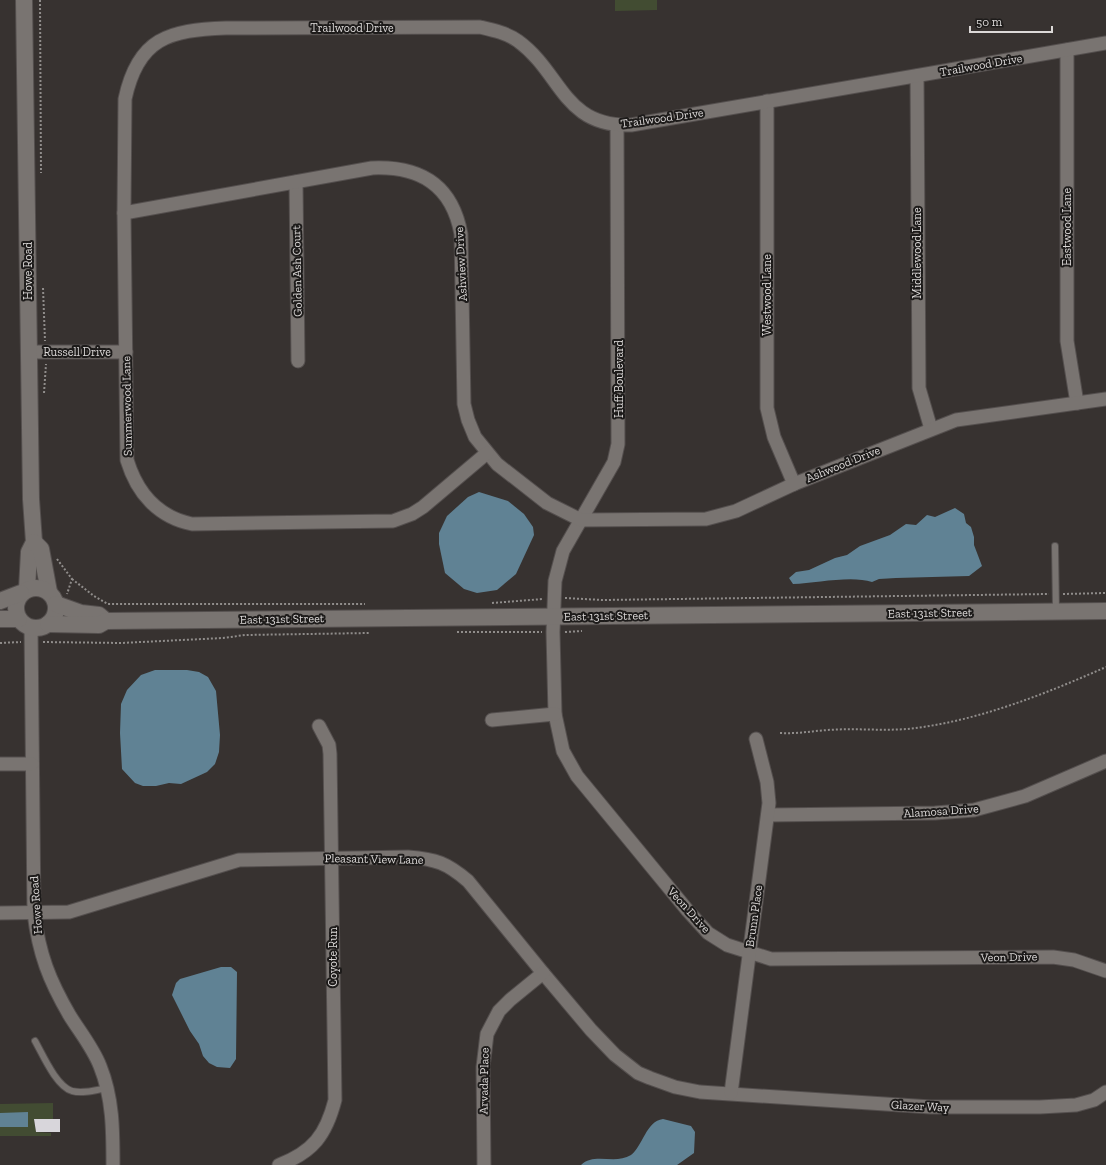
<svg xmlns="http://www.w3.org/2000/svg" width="1106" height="1165" viewBox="0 0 1106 1165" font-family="'Zilla Slab',serif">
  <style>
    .green { fill: #424c32 }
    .water { fill: #608294 }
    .building { fill: #d8d6db }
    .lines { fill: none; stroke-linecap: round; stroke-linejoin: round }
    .service-casing { stroke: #544f4e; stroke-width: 8 }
    .minor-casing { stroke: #544f4e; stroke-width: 15 }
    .tertiary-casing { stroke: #544f4e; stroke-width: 18 }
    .path { stroke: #908d8b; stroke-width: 2; stroke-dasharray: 2 2; stroke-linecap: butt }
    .service { stroke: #797471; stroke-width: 6 }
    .minor { stroke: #797471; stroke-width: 13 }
    .tertiary { stroke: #797471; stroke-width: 16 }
    .labels { text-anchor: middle; stroke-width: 4; stroke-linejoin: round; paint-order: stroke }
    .street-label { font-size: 12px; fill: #dcd9d8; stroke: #1d1b1a }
  </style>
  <rect width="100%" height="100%" fill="#373230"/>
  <g class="green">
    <path d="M615,0H657V10L615,11Z"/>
    <path d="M53,1103V1119L34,1120L36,1132L51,1133V1136H0V1104Z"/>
  </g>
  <g class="water">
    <path d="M479,492L508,501L524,514L533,527L534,535L516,574L497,590L477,593L464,589L445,573L439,544V533L447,516L468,497Z"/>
    <path d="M955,508L964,514L966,523L971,527L974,537V545L982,566L969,576L896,578L879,579L872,582C852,575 816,583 793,584L789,578L796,572L809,570L835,558L847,555L860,546L890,535L906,524L916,525L927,515L935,517Z"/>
    <path d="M155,670H187L199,672L208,677L216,691L220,735L219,752L215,764L207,772L181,784L169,783L156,786H143L135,783L122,769L120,733L121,704L127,690L141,675Z"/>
    <path d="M221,967H231L237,972L236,1059L230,1068L217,1067L209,1063L203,1056L199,1044L190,1031L172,995L176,983L180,979Z"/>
    <path d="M28,1112V1127H0V1113Z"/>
    <path d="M663,1119L691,1126L695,1132L694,1153L677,1165H581C594,1152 615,1165 631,1155C643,1146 646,1121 663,1119Z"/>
  </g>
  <path class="building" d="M34,1119H60V1132H36Z"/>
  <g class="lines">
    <defs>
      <g id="service">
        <path d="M1055,546L1056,611"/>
        <path d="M35,1041C43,1055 56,1086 72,1091C83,1094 96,1090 107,1088"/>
      </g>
      <g id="minor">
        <path d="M1067,50V341L1077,403"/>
        <path d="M917,76L919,388L931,429"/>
        <path d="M767,101V408L774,437L794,484"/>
        <path d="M617,125L618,444L614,462L563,551L555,581L553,632L555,714L563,751L577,776L688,911L708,933L727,945L771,959L1053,957L1074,960L1106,971"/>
        <path d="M296,182L298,361"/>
        <path d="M124,213L372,168C420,166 452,185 461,234L464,404L468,420L475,437L497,464L547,503L581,520L706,519L736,511L794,484L956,420L1106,399"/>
        <path d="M29,352H126"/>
        <path d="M487,453L423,507L412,514L393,521L192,524C158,517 137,493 127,460L124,213L125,99C138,38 169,30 226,28L480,27C493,30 507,33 518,41C562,73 563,127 631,125L1106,43"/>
        <path d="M31,627L34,913C39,954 49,980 70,1016C80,1032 93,1048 100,1066C113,1098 113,1131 113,1165"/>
        <path d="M492,720L555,714"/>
        <path d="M0,764H32"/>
        <path d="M768,815L935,813L974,810L1025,796L1106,761"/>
        <path d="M0,913L69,912L239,860L408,857C436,859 447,863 468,881L543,973L591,1030L615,1055L638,1073L650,1078L675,1087L700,1092L931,1107H1040L1076,1105L1094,1100L1106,1092"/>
        <path d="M731,1093L769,803L767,782L756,739"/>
        <path d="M279,1165C313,1152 326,1135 335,1100L330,754L329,745L319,726"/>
        <path d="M484,1165L483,1067L487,1034L499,1011L510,1000L543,973"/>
      </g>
      <g id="tertiary">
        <path d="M24,0L31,499L34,542L29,552L27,589"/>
        <path d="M34,542L41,549L49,592"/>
        <circle cx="36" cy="608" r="20"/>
        <path d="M0,601L21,593"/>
        <path d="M56,604L81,613L99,615L106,621"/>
        <path d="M0,619H19"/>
        <path d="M48,624L99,625L106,621L1106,611"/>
      </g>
    </defs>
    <use href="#service" class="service-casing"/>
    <use href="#minor" class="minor-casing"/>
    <use href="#tertiary" class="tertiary-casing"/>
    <g class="path">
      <path d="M40,0L41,173"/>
      <path d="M43,288L45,341"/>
      <path d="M44,393L46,364"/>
      <path d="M57,559L72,579L67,594"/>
      <path d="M72,579L94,596L108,604H365"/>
      <path d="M1063,594L1106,593"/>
      <path d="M565,598L602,600L1049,594"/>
      <path d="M492,603L543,599"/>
      <path d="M457,632H542"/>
      <path d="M565,632L582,631"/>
      <path d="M43,642L121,643L223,638L245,635L370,633"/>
      <path d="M0,643L21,642"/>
      <path d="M780,733C797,734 812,731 828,730C854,728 880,731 907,729C975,722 1043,695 1106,667"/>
    </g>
    <use href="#service" class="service"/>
    <use href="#minor" class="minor"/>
    <use href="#tertiary" class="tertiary"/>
  </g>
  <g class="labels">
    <g class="street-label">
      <text x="352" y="32">Trailwood Drive</text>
      <text transform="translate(981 65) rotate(-10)" y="4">Trailwood Drive</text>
      <text transform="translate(662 118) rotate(-8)" y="4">Trailwood Drive</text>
      <text transform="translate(1067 227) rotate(-90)" y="4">Eastwood Lane</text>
      <text transform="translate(917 253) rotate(-90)" y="4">Middlewood Lane</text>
      <text transform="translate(461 264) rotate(-93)" y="4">Ashview Drive</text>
      <text transform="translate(28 271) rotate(-90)" y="4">Howe Road</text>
      <text transform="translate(297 271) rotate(-91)" y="4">Golden Ash Court</text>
      <text transform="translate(767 295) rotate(-90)" y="4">Westwood Lane</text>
      <text x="77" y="356">Russell Drive</text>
      <text transform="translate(619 379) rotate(-90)" y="4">Huff Boulevard</text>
      <text transform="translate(127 406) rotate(-91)" y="4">Summerwood Lane</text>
      <text transform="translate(843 464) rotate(-22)" y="4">Ashwood Drive</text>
      <text transform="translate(930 613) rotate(-1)" y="4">East 131st Street</text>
      <text transform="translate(606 616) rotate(-1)" y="4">East 131st Street</text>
      <text transform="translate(282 619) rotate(-1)" y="4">East 131st Street</text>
      <text transform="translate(941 811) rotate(-4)" y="4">Alamosa Drive</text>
      <text transform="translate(374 859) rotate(1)" y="4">Pleasant View Lane</text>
      <text transform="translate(36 905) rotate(-94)" y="4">Howe Road</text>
      <text transform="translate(689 910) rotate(48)" y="4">Veon Drive</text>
      <text transform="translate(754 916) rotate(-82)" y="4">Brunn Place</text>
      <text transform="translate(333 957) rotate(-90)" y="4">Coyote Run</text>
      <text transform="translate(1009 957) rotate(-1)" y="4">Veon Drive</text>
      <text transform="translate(484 1081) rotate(-89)" y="4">Arvada Place</text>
      <text transform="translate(920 1106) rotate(3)" y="4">Glazer Way</text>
    </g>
  </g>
  <path d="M970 26v6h82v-6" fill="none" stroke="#dcd9d8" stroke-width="2"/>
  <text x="976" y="26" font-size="12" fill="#dcd9d8" stroke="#1d1b1a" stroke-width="3" paint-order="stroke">50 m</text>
</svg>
